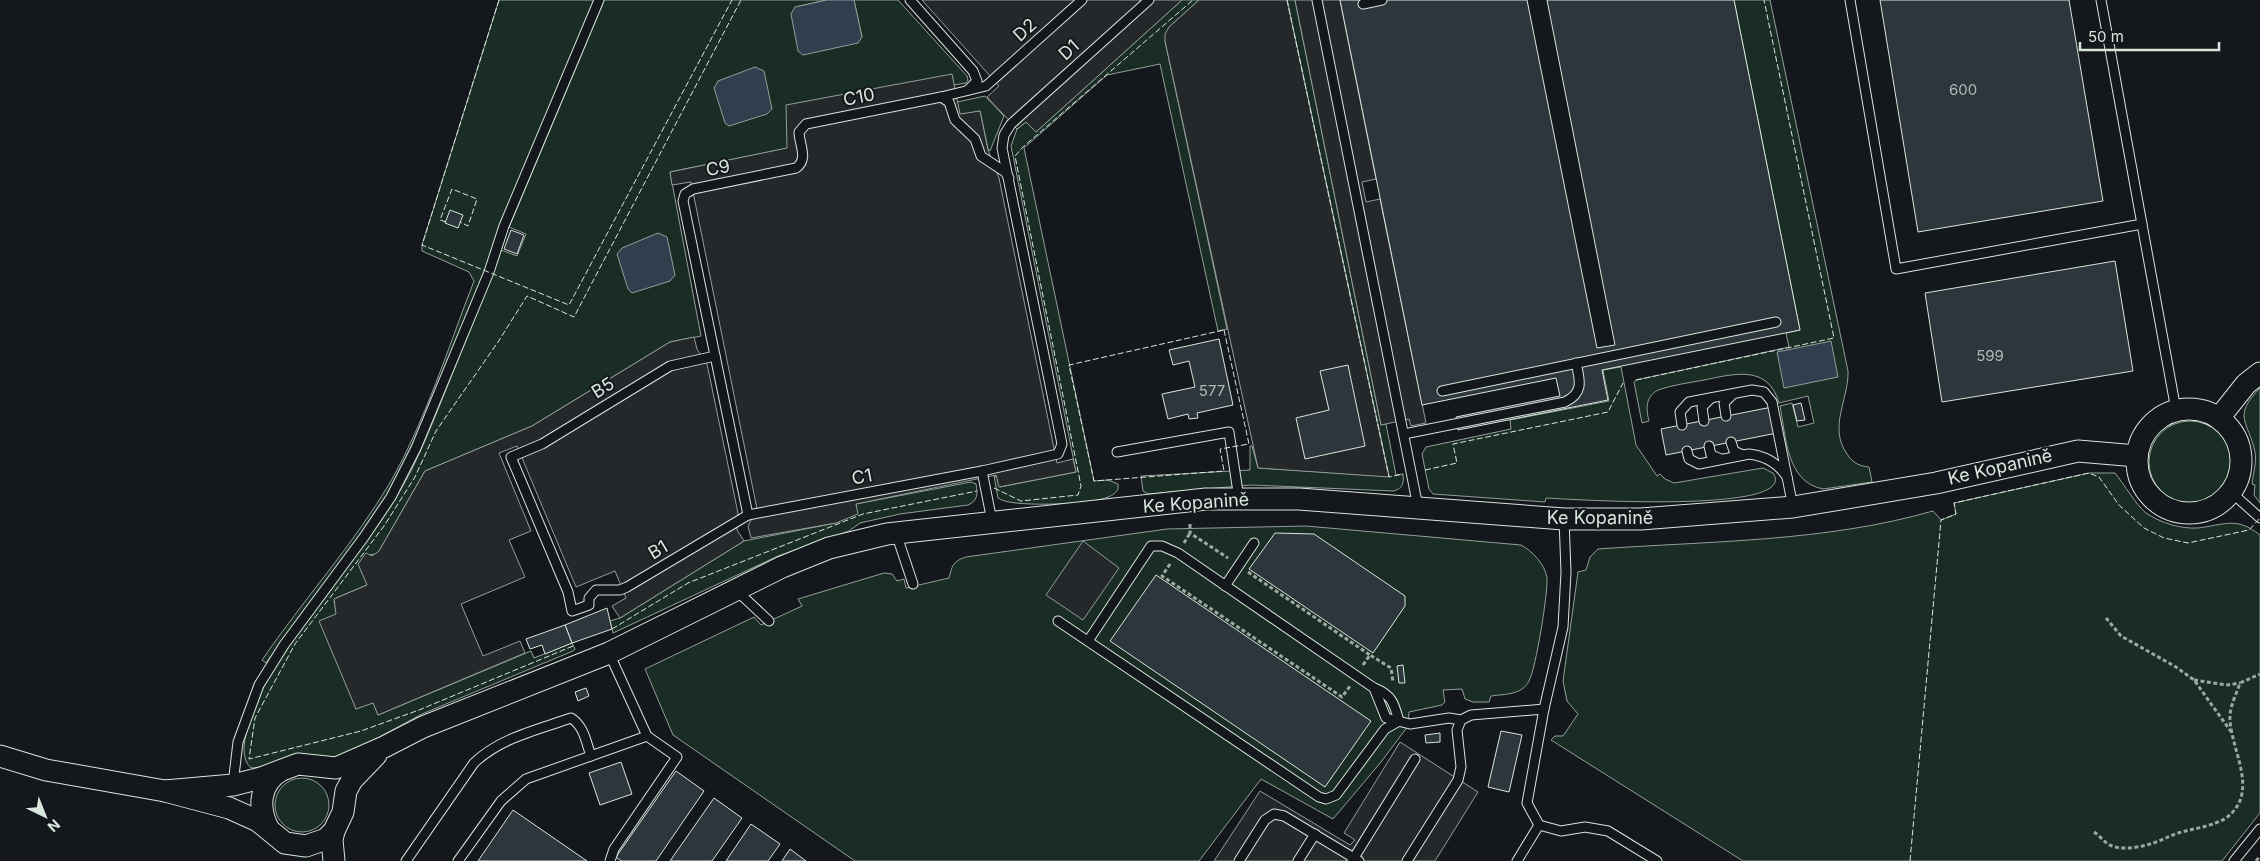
<svg xmlns="http://www.w3.org/2000/svg" width="2260" height="861" viewBox="0 0 2260 861" font-family="Inter,sans-serif">
  <style>
    .green { fill: #1a2d24; stroke: #939e99 }
    .parking { fill: #24282b; stroke: #939e99 }
    .water { fill: #2f3f4d; stroke: #939e99 }
    .building { fill: #2c363c; stroke: #d8e6dc }
    .lines { fill: none; stroke-linecap: round; stroke-linejoin: round }
    .service-casing { stroke: #d8e6dc; stroke-width: 11 }
    .tertiary-casing { stroke: #d8e6dc; stroke-width: 23 }
    .path { stroke: #9da8a2; stroke-width: 3; stroke-dasharray: 4 2.5; stroke-linecap: butt }
    .service { stroke: #14181c; stroke-width: 9 }
    .tertiary { stroke: #14181c; stroke-width: 21 }
    .fence { stroke: #d8e6dc; stroke-width: 1; stroke-dasharray: 6 2.5; stroke-linecap: butt }
    .labels { text-anchor: middle; stroke-width: 4; stroke-linejoin: round; paint-order: stroke }
    .number-label { font-size: 15px; fill: #adbab4 }
    .street-label { font-size: 18px; fill: #d8e6dc; stroke: #14181c }
  </style>
  <rect width="100%" height="100%" fill="#14181c"/>
  <g class="green">
    <path d="M499,0H595L498,230L485,270L440,383L392,489L369,523L266,663L262,660C303,600 354,544 391,481C426,419 448,348 474,281L469,272L422,251V245Z"/>
    <path d="M604,0H827L795,7L862,37L854,0H898L967,76L968,80L966,83L954,85L951,74L794,147L670,172L701,336L670,342L532,426L425,471L379,551L376,554L369,555L367,585L336,598L334,601L356,709L373,702L378,715L531,651L534,658L572,643L575,649L573,651L422,714L337,760L251,768C229,750 265,683 276,663C301,620 341,577 371,535C386,514 401,491 413,467C427,438 439,407 451,377C468,335 486,293 501,250L517,256L526,234L509,227Z"/>
    <path d="M1182,0H1199L1169,27L1165,41L1227,329L1218,331L1160,64L1107,75L1024,148L1094,481L1108,480L1118,484V489C1115,495 1109,497 1102,499C1086,504 1009,508 998,498L994,476L997,477L1000,487L1076,472L1011,146L1017,129L1026,122L1036,132Z"/>
    <path d="M1287,0H1295L1381,425L1386,424L1396,475L1403,474C1404,483 1403,488 1394,491L1251,485L1148,494L1143,491L1141,476L1250,470V446H1252L1258,468L1389,476Z"/>
    <path d="M1734,0H1770L1848,371C1849,399 1828,427 1847,454C1853,463 1859,466 1869,467L1872,482L1823,489C1786,482 1786,436 1780,406L1792,403L1798,427L1814,423L1808,396L1779,403C1768,364 1734,374 1704,380C1688,383 1672,385 1658,390C1645,397 1646,409 1649,421L1642,423L1634,382L1636,380L1789,347L1786,333L1800,330Z"/>
    <path d="M985,96L1004,116L990,151L988,149L980,111L960,115L957,102Z"/>
    <path d="M1621,367L1636,445L1657,476L1660,474L1665,479L1674,483L1763,468L1773,473C1802,515 1566,499 1546,498L1545,502L1433,494L1429,489L1422,454L1426,447L1511,429L1510,420L1609,401L1603,370Z"/>
    <path d="M2260,388V503L2254,495L2255,485L2252,484C2253,474 2257,462 2255,452C2248,420 2232,417 2260,388Z"/>
    <circle cx="2190" cy="462" r="41"/>
    <path d="M2089,473H2115C2124,484 2136,505 2146,513C2161,523 2180,529 2198,528C2224,525 2236,516 2260,535V813L2222,861H1743L1551,740L1555,736H1563L1578,714L1567,701L1563,681L1578,572L1586,570L1590,557L1598,549C1709,541 1825,542 1933,511L1941,520L1956,514L1954,503Z"/>
    <path d="M971,482L976,484C978,493 978,501 968,505L900,514L860,523L849,531L778,556L613,633L610,621L620,618L744,541L836,523L856,504Z"/>
    <path d="M1306,526L1521,545C1532,551 1545,564 1547,578C1548,593 1536,668 1529,681C1522,695 1505,694 1491,696L1489,702H1473L1465,699L1462,689L1443,690L1445,702L1442,705L1409,712L1408,726L1381,762L1333,819L1261,779L1199,861H855L673,735L645,669L754,617L761,625L802,606L798,599L884,573L892,574L897,581L904,579L906,588L949,578C952,566 953,561 966,557L1167,529Z"/>
    <circle cx="302" cy="805" r="27"/>
  </g>
  <g class="parking">
    <path d="M922,0H1182L1036,132L1026,122L1017,129L987,97L999,86Z"/>
    <path d="M1199,0H1287L1389,477L1258,468L1165,41V34L1169,27Z"/>
    <path d="M1295,0H1340L1376,179L1362,182L1366,202L1380,199L1426,423L1411,426L1409,419L1381,425Z"/>
    <path d="M952,74L960,114L980,111L988,150L999,178L1057,463L1073,459L1076,472L999,487L996,475L856,504L858,514L836,523L751,538L748,526L757,509L691,182L672,185L670,172L787,148L786,105Z"/>
    <path d="M694,337L697,349L707,364L738,513L737,530L744,541L620,618L612,606L626,598L615,571L576,587L517,446L499,453L531,531L509,540L525,577L461,604L483,656L520,641L525,653L378,715L373,703L356,709L319,621L336,614L334,599L367,585L358,564L366,553L372,556L379,551L425,471L532,426L670,342Z"/>
    <path d="M1083,541L1119,568L1083,620L1046,595Z"/>
    <path d="M1400,742L1478,792L1435,861H1214L1260,791L1350,845L1355,840L1344,833Z"/>
  </g>
  <g class="water">
    <path d="M827,0H854L862,37L858,43L803,55L798,51L791,14L795,7Z"/>
    <path d="M755,67L764,71L772,109L767,114L729,126L725,123L714,88L718,81Z"/>
    <path d="M658,233L667,237L675,275L670,281L632,293L628,289L617,254L622,248Z"/>
    <path d="M1831,341L1838,377L1784,388L1777,352Z"/>
  </g>
  <g class="building">
    <path d="M1340,0H1527L1597,348L1615,345L1547,0H1734L1800,330L1602,370L1608,400L1458,430L1456,417L1560,396L1556,378L1422,405Z"/>
    <path d="M1880,0H2069L2103,201L1918,232Z"/>
    <path d="M450,210L463,215L458,228L445,223Z"/>
    <path d="M511,230L524,235L517,254L504,249Z"/>
    <path d="M2115,261L2133,371L1942,402L1925,293Z"/>
    <path d="M1219,339L1233,405L1197,413L1198,418L1189,419L1188,414L1168,419L1162,394L1195,387L1189,361L1173,365L1169,350Z"/>
    <path d="M1348,365L1365,446L1305,459L1296,418L1329,410L1320,371Z"/>
    <path d="M1801,403L1805,420L1797,421L1793,405Z"/>
    <path d="M1772,407L1777,433L1666,455L1661,429Z"/>
    <path d="M1275,533L1314,534L1405,596V606L1373,653L1249,569Z"/>
    <path d="M1156,575L1371,721L1325,787L1110,641Z"/>
    <path d="M607,608L612,629L572,643L565,625Z"/>
    <path d="M565,625L572,643L545,654L542,645L530,649L526,639Z"/>
    <path d="M1403,665L1405,683H1399L1397,666Z"/>
    <path d="M586,688L589,696L578,701L575,692Z"/>
    <path d="M1501,731L1522,735L1509,792L1488,787Z"/>
    <path d="M1440,733V742L1426,743L1425,735Z"/>
    <path d="M621,762L632,794L600,805L589,773Z"/>
    <path d="M676,771L704,791L656,861H621L616,857Z"/>
    <path d="M714,798L742,818L712,861H670Z"/>
    <path d="M513,810L587,861H478Z"/>
    <path d="M751,824L780,844L768,861H726Z"/>
    <path d="M790,849L806,861H782Z"/>
  </g>
  <g class="lines">
    <defs>
      <g id="service">
        <path d="M910,0L973,71L977,81L968,90"/>
        <path d="M1317,0L1418,507"/>
        <path d="M1850,0L1896,269L2142,224"/>
        <path d="M2101,0L2176,410"/>
        <path d="M1363,4L1382,0"/>
        <path d="M941,97L949,102L955,120L975,139L981,156L1005,172L1009,178"/>
        <path d="M715,356L670,366L542,444L511,457L568,592L572,611L589,605V598L596,590H620L627,587L748,515L982,471L1058,454L1062,444L1002,148L1004,135L1011,124L1149,0"/>
        <path d="M1442,391L1776,322"/>
        <path d="M1726,416L1724,403L1733,394"/>
        <path d="M1704,421L1702,407L1711,398"/>
        <path d="M1682,425L1680,412L1689,402L1752,390L1764,392L1772,402L1787,477C1778,463 1766,456 1749,454L1699,464L1689,459L1687,451"/>
        <path d="M1404,434L1565,402C1584,393 1580,380 1576,363"/>
        <path d="M1731,442L1734,451L1743,455"/>
        <path d="M1709,446L1711,455L1721,459"/>
        <path d="M1117,452L1229,432L1239,499"/>
        <path d="M982,471L992,521"/>
        <path d="M1787,477L1793,507"/>
        <path d="M2231,492L2260,518"/>
        <path d="M748,515L683,201L685,194L693,189L796,168C809,159 799,144 799,132L806,124L941,97L986,86L1082,0"/>
        <path d="M1564,519L1566,572L1563,627L1544,709L1527,803L1539,825L1561,831L1585,827L1608,831L1657,861"/>
        <path d="M896,533L913,584"/>
        <path d="M1225,586L1254,543"/>
        <path d="M736,590L769,621"/>
        <path d="M1058,621L1319,797L1326,799L1336,795L1385,729L1399,721"/>
        <path d="M1088,641L1151,546H1162L1178,553L1374,688C1392,695 1394,703 1399,721"/>
        <path d="M609,653L647,736L677,757L614,849L610,861"/>
        <path d="M1374,688L1386,718L1410,724L1449,718L1461,720"/>
        <path d="M233,784L238,742L259,685L284,645L364,537L391,497L416,448L489,272L504,226L599,0"/>
        <path d="M406,861L474,763C500,738 537,730 571,718C584,726 586,742 591,756"/>
        <path d="M458,861L501,801L526,779L647,736"/>
        <path d="M1239,861L1265,820L1274,814L1284,816L1359,861"/>
        <path d="M1298,861L1315,834"/>
        <path d="M1352,861L1415,759"/>
        <path d="M1407,861L1458,780L1461,767L1457,730L1461,720L1471,715L1544,709"/>
        <path d="M1517,861L1539,825"/>
        <path d="M2234,861L2260,829"/>
      </g>
      <g id="tertiary">
        <circle cx="2189" cy="461" r="52"/>
        <path d="M2219,418L2246,384L2260,373"/>
        <path d="M0,756L46,770L165,791L229,808L258,821L285,843L306,846L326,839L334,831L343,812L346,791L352,780L376,755"/>
        <path d="M165,791L233,785L261,778L298,764L336,768L384,747L423,727L609,653L782,567L829,548L887,534L1206,499H1299L1564,519H1641L1793,507L1936,483L2078,451L2137,456"/>
        <path d="M268,828C258,808 259,784 280,771"/>
        <path d="M334,861L332,840L334,831"/>
      </g>
    </defs>
    <use href="#service" class="service-casing"/>
    <use href="#tertiary" class="tertiary-casing"/>
    <g class="path">
      <path d="M1190,524V533L1228,558"/>
      <path d="M1184,543L1190,533"/>
      <path d="M1170,564L1162,576L1342,697L1350,686"/>
      <path d="M1248,572L1370,655"/>
      <path d="M2106,618L2121,636L2176,667L2194,680L2232,733"/>
      <path d="M1363,665L1370,655L1391,668L1393,682"/>
      <path d="M2194,680L2227,685L2240,683"/>
      <path d="M2094,832C2100,836 2106,844 2112,846C2128,852 2154,844 2168,837C2187,828 2208,829 2226,818C2260,793 2232,753 2230,720C2229,708 2236,695 2240,683L2260,674"/>
      <path d="M2256,861L2260,856"/>
    </g>
    <use href="#service" class="service"/>
    <use href="#tertiary" class="tertiary"/>
    <g class="fence">
      <path d="M499,0L422,245L569,305L732,0"/>
      <path d="M1287,0L1389,477L1403,474"/>
      <path d="M446,222L440,220L452,189L477,199L468,226L460,222"/>
      <path d="M1224,330L1249,444L1220,449L1224,471L1094,481L1069,365Z"/>
      <path d="M1636,380L1834,338L1764,0"/>
      <path d="M1425,470L1457,463L1453,444L1608,412L1623,383"/>
      <path d="M994,488L1021,501L1078,495L1081,486L1015,156L1023,147L1193,0"/>
      <path d="M612,629L688,583L863,514L977,491"/>
      <path d="M573,646L419,710L361,731L249,759L255,718L295,644L384,526L415,477L436,431L498,342L527,296L574,317L741,0"/>
      <path d="M1910,861L1941,520L1956,514L1954,503L2089,473L2099,477L2119,505L2144,528L2164,538L2188,543L2249,530L2260,518"/>
    </g>
  </g>
  <g class="labels">
    <g class="number-label">
      <text x="1963" y="95">600</text>
      <text x="1990" y="361">599</text>
      <text x="1212" y="396">577</text>
    </g>
    <g class="street-label">
      <text transform="translate(1025 30) rotate(-42)" y="6">D2</text>
      <text transform="translate(1069 50) rotate(-42)" y="6">D1</text>
      <text transform="translate(859 97) rotate(-11)" y="6">C10</text>
      <text transform="translate(718 168) rotate(-11)" y="6">C9</text>
      <text transform="translate(603 388) rotate(-32)" y="6">B5</text>
      <text transform="translate(2000 467) rotate(-13)" y="6">Ke Kopanině</text>
      <text transform="translate(862 477) rotate(-11)" y="6">C1</text>
      <text transform="translate(1196 503) rotate(-4)" y="6">Ke Kopanině</text>
      <text x="1600" y="524">Ke Kopanině</text>
      <text transform="translate(658 550) rotate(-31)" y="6">B1</text>
    </g>
  </g>
  <g transform="translate(45 816) rotate(137)" stroke="#14181c" stroke-width="4" paint-order="stroke">
  <path d="M0-4L9 19L0 12L-9 19Z" fill="#d8e6dc"/>
  <text y="-8" font-size="14" font-weight="bold" text-anchor="middle" fill="#d8e6dc">N</text>
  </g>
  <path d="M2080 42v8h139v-8" fill="none" stroke="#d8e6dc" stroke-width="2.5"/>
  <text x="2088" y="42" font-size="15" fill="#d8e6dc" stroke="#14181c" stroke-width="4" paint-order="stroke">50 m</text>
</svg>
